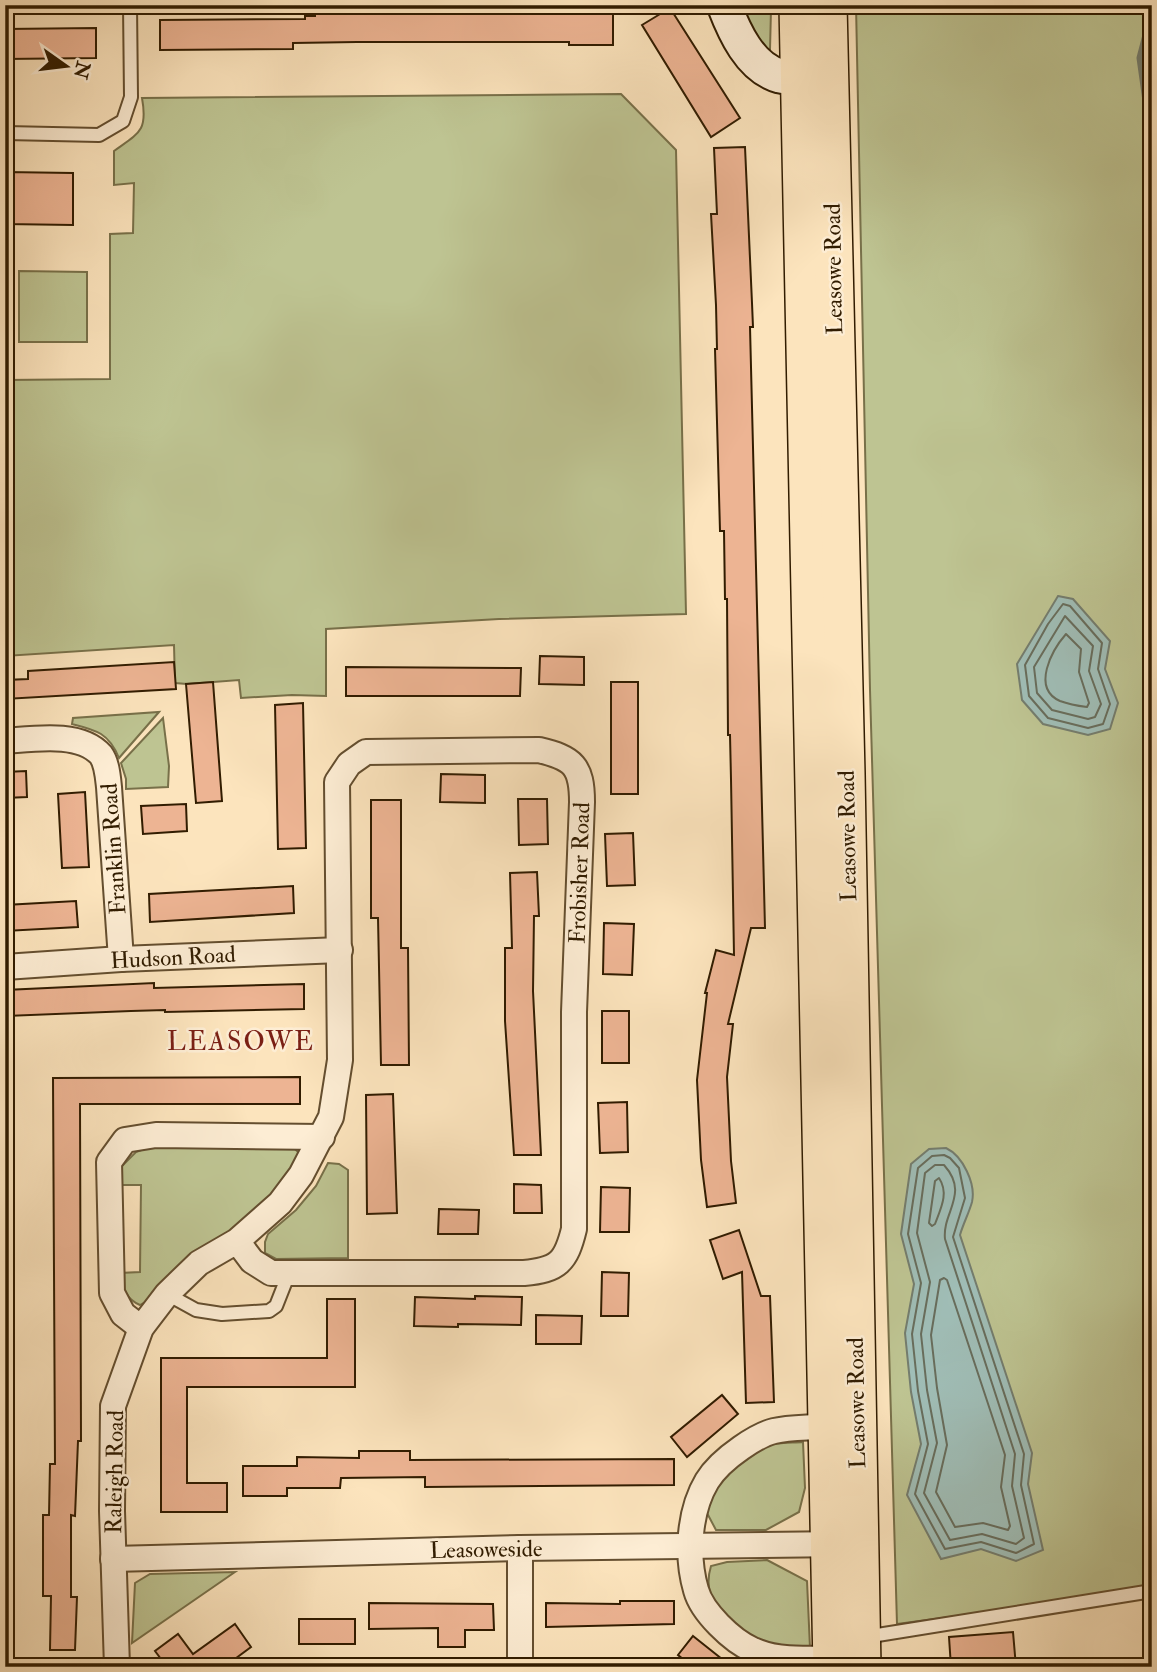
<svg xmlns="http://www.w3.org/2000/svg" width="1157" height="1672" viewBox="0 0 1157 1672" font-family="'IM FELL Double Pica',serif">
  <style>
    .green { fill: #bec492; stroke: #787049; stroke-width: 2 }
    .water { fill: #a0beb7; stroke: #747d6e; stroke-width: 2 }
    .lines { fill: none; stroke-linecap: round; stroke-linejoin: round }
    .shore { stroke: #686d5c; stroke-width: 2 }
    .stream { stroke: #747d6e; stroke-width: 7 }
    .building { fill: #edb493; stroke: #311c00; stroke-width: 2 }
    .lane-casing { stroke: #644e2f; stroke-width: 16 }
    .street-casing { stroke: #644e2f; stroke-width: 28 }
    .secondary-casing { stroke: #311c00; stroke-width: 37 }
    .primary-casing { stroke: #311c00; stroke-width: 40 }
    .lane { stroke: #fdedd4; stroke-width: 12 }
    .street { stroke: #fdedd4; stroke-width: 24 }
    .secondary { stroke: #fdedd4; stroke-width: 33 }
    .primary { stroke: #fce4bd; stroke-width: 37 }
    .labels { text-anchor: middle; stroke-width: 5; stroke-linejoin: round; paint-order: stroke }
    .street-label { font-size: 23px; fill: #311c00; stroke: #fdedd4 }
    .quarter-label { font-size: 26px; letter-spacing: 2px; fill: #7a1f14; stroke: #fdedd4 }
  </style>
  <rect width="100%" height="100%" fill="#fce4bd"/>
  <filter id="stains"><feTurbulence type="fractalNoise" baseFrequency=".00286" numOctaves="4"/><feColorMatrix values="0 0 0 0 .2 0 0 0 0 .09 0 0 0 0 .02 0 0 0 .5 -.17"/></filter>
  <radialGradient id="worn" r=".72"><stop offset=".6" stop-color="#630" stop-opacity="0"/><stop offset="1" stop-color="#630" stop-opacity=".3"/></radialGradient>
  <g class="green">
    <path d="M740,5L771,9L770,50L759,47Z"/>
    <path d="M856,5H1152V1590L897,1624L870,690Z"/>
    <path d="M621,94L676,150L686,614L499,619L326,629V696L292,695L241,698L239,680L187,684L175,683L174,645L5,656V380L110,379V234L133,233L134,183L114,185V151C139,133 148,131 142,98Z"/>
    <path d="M19,271L87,272V342H19Z"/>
    <path d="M159,712L119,758C109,733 96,730 72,724L73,718Z"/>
    <path d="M163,718L169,766L168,787L126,789V779L121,763Z"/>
    <path d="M152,1146H292L302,1156L271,1197L154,1297L140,1305C126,1299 123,1289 120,1273L140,1272L141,1185H122L121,1167L136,1152Z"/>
    <path d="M328,1163L339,1164L348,1170V1258L276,1259L265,1253V1242L268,1234L296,1210L316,1186Z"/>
    <path d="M803,1442L805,1488L799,1512L766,1530H716L707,1513C715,1482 732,1455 765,1446C777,1442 791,1443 803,1442Z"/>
    <path d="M767,1560L807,1581L810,1648C798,1648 783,1650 771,1647C735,1639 699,1605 711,1566L727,1562Z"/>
    <path d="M235,1572L132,1643L135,1583L150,1574Z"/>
  </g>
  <g class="water">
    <path d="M1058,596L1073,599L1110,641L1105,669L1118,703L1110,729L1088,735L1043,724L1022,700L1017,664Z"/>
    <path d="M946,1148C963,1156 976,1184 972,1202C969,1213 963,1224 960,1235L1032,1453L1028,1484L1043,1550L1016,1561L981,1549L941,1559L907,1495L921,1444L911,1392L905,1333L914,1284L901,1234L911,1164L929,1149Z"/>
  </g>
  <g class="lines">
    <g class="shore">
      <path d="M1063,604L1070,606L1102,643L1098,669L1110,704L1103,724L1088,728L1048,718L1029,696L1025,665L1048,624Z"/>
      <path d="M1065,616L1093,646L1089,671L1101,704L1095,717L1088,719L1052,710L1037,693L1034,667Z"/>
      <path d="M1066,634L1081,649L1079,672L1089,703L1087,707C1079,706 1068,704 1060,701C1031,688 1052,650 1066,634Z"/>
      <path d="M944,1155L950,1158L959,1168L965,1198L953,1237L1024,1454L1021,1485L1034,1544L1016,1553L981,1542L945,1549L915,1494L928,1444L918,1391L912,1334L921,1283L908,1234L918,1168L932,1156Z"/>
      <path d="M935,1165H944C970,1194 942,1212 945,1239L1015,1454L1012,1486L1024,1538L1016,1544L982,1534L950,1540L924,1493L937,1443L927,1390L921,1334L930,1282L917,1233L925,1173Z"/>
      <path d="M939,1178C949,1193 941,1208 935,1224L932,1226L929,1223L935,1181Z"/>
      <path d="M944,1278L947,1280L1005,1455L1001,1487L1010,1526L1008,1530L983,1523L955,1527L936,1492L947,1445L937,1388L931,1335L940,1280Z"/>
    </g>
    <path class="stream" d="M1152,12L1140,58L1152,144"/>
  </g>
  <g class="building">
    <path d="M670,8L740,118L711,137L642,25Z"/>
    <path d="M378,10H551V13H613V45H569V42H357L293,43V49L160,50V20L305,19V16H315V11Z"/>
    <path d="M96,28V58L5,59V29Z"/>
    <path d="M745,147L752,303L753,327H750L765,928H751L728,1024H733L727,1077L731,1161L736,1203L707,1207L701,1160L697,1080L707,993H705L716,950L734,955L731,779L730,735H728L727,599H725L724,531H720L715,349H717L716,305L711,214H717L714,148Z"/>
    <path d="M5,172L73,173V225L5,224Z"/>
    <path d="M540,656L584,657V685L539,684Z"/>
    <path d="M174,662L176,689L5,699V680L28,679V671Z"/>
    <path d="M346,667L521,668L520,696H346Z"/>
    <path d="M213,682L222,801L196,803L186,684Z"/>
    <rect x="611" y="682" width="27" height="112"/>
    <path d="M303,703L306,848L278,849L275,705Z"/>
    <path d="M26,771L27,797L5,798V772Z"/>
    <path d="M441,774L485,775V803L440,802Z"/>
    <path d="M85,792L89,867L62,868L58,794Z"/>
    <path d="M518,799H547L548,844L519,845Z"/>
    <path d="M371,800H401V948H408L409,1065H381L378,918H371Z"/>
    <path d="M186,804L187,831L143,834L141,806Z"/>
    <path d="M633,833L635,885L607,886L605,834Z"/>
    <path d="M537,872L539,916H534L533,991L541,1155H514L505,1021V948H512L510,873Z"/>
    <path d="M293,886L294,913L150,922L149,894Z"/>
    <path d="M76,901L78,927L5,931V905Z"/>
    <path d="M604,923L634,924L632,975L603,974Z"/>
    <path d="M154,983V988L304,984V1009L165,1012V1010L131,1011L6,1016L5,990Z"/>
    <rect x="602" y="1011" width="27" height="52"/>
    <path d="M300,1077V1104H80L81,1441H78L75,1516L71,1515V1597H77L75,1650H50L51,1596H43V1515H49L50,1464H55L53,1078Z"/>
    <path d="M393,1094L397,1213L367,1214L366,1095Z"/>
    <path d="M627,1102L628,1152L600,1153L598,1103Z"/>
    <path d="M514,1184L541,1185L542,1213H514Z"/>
    <path d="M601,1187L630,1188L629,1232H600Z"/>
    <path d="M439,1209L479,1210L478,1234H438Z"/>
    <path d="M739,1230L761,1296H770L774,1402L746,1403L742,1272L723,1279L710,1240Z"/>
    <path d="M602,1272L629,1273L628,1316H601Z"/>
    <path d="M475,1296L522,1297L521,1325L458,1324V1327L414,1326L415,1297L475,1299Z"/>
    <path d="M327,1299H355V1387H187V1483H227V1512H161V1358H327Z"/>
    <path d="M536,1315L582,1316L581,1344H536Z"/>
    <path d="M722,1395L738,1414L687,1457L671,1437Z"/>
    <path d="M359,1451H410V1460L674,1459V1485L425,1487V1477L341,1478L340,1488H287V1496H243V1466H297V1457L359,1458Z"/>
    <path d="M620,1601H674V1624L546,1627V1603L620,1604Z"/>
    <path d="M369,1603L493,1604L494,1630H465V1647H438V1628L369,1629Z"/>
    <rect x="299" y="1619" width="56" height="25"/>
    <path d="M235,1624L251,1647L224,1667H167L155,1651L178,1634L193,1654Z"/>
    <path d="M1013,1632L1016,1667H951L949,1637Z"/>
    <path d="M693,1636L732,1667H693L678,1655Z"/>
  </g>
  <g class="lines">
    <defs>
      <g id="lane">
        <path d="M6,133L99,135L123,121L131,97L130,5"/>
        <path d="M167,1294L196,1310L222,1314L269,1311L276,1306L289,1273"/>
        <path d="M865,1637L1152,1591"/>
      </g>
      <g id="street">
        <path d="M5,741C33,739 80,731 101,755C107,763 108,778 109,787L121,959"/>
        <path d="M5,967L121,959L340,950"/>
        <path d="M141,1328L123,1314L112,1293L109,1162L125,1140L156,1135L322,1137"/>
        <path d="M827,1426C810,1428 790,1427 774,1431C762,1434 751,1441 741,1448C728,1457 715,1468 707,1481C689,1511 686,1556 696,1590C702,1612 732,1641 753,1650C777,1661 805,1659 831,1658"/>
        <path d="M520,1548V1667"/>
        <path d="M113,1559L520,1548L844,1544"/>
        <path d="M117,1667L112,1511L113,1406L141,1328L167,1294L199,1263L237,1241L280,1203L301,1175L331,1117L340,1060L337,782L349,764L366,752L539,750C573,758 582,766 582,802L574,1012V1229C566,1262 558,1270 524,1273H271L252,1261L237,1241"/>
      </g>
      <path id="secondary" d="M724,5C734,31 750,68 780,76C793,79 811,76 824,76"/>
      <g id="primary">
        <path d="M798,5L832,1667"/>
        <path d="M828,5L846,774L862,1667"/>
      </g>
    </defs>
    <use href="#lane" class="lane-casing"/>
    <use href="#street" class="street-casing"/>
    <use href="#secondary" class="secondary-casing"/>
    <use href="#primary" class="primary-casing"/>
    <use href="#lane" class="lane"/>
    <use href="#street" class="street"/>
    <use href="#secondary" class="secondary"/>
    <use href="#primary" class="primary"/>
  </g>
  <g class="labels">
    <g class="street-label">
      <text transform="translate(833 269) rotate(-91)" y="8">Leasowe Road</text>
      <text transform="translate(847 836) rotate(-91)" y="8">Leasowe Road</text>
      <text transform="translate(113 849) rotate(-94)" y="8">Franklin Road</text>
      <text transform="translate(579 873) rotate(-88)" y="8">Frobisher Road</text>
      <text transform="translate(173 957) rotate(-3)" y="8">Hudson Road</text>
      <text transform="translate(856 1403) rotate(-91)" y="8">Leasowe Road</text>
      <text transform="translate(114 1472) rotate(-89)" y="8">Raleigh Road</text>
      <text transform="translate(486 1549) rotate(-1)" y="8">Leasoweside</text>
    </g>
    <g class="quarter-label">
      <text x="241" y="1050">LEASOWE</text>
    </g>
  </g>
  <rect width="1157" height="1672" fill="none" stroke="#fce4bd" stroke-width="28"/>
  <rect x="7" y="7" width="1143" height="1658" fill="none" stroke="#311c00" stroke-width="3.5"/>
  <rect x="14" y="14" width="1129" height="1644" fill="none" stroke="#311c00" stroke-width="2"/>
  <g transform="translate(66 66) rotate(104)" stroke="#fdedd4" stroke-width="5" paint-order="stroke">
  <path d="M0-5L12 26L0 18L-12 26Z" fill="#311c00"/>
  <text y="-10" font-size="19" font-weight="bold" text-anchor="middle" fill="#311c00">N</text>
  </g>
  <rect width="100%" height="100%" filter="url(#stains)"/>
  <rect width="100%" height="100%" fill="url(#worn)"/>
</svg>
